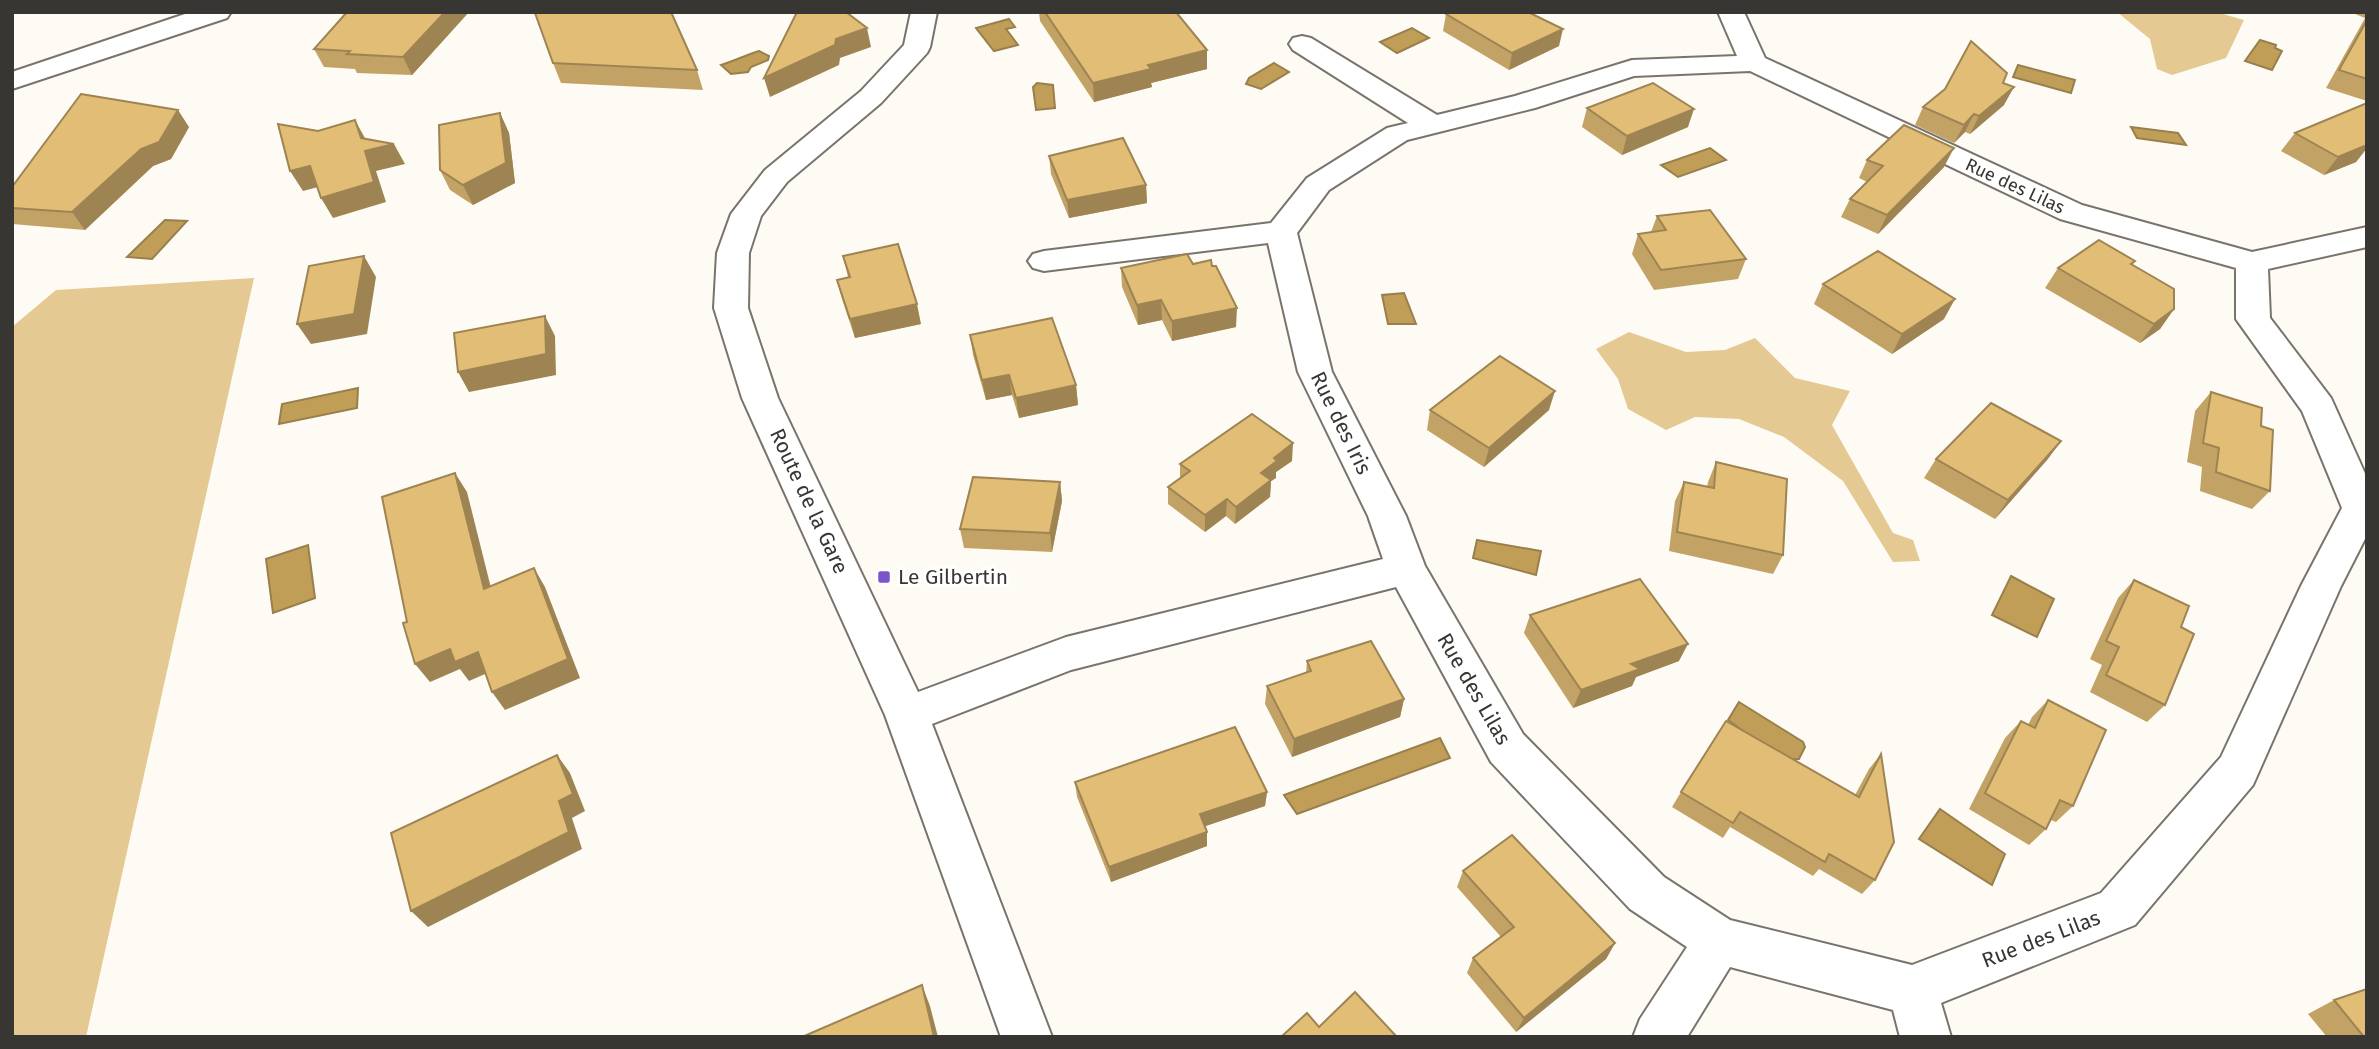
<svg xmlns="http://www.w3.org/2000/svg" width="2379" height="1049" viewBox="0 0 2379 1049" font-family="'Fira Sans',sans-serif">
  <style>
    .green { fill: #e5c992 }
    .water { fill: #c19e57; stroke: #987f4c; stroke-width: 2 }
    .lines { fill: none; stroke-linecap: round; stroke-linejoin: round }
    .street-casing { stroke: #79746b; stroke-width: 4 }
    .street { fill: #fff; fill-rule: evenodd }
    .wall { fill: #c2a365 }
    .shaded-wall { fill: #9e8453 }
    .building { fill: #e2bd76; stroke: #9e8453; stroke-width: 2 }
    .poi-dot { fill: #7854cd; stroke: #fff; stroke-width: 2.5 }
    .labels { text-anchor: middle; stroke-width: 6; stroke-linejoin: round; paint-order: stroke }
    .far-street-label { font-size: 18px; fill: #383632; stroke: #fff }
    .street-label { font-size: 21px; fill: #383632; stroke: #fff }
    .poi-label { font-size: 21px; fill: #383632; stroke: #fff; text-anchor: start }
  </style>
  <rect width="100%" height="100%" fill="#fefbf5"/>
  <g class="green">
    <path d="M2117,12H2216L2244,20L2226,58L2172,75L2157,69L2150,39Z"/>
    <path d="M254,278L86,1037H12V327L56,290Z"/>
    <path d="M1629,332L1686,352L1725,350L1755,338L1795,378L1850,391L1832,425L1893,533L1913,540L1920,561L1893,562L1843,481L1784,437L1739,419L1695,417L1666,430L1628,409L1618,379L1596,349Z"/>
  </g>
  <g class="water">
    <path d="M1009,19L1015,27L1006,29L1018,45L994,51L976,28Z"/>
    <path d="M1412,28L1429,38L1397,53L1380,42Z"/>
    <path d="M2260,40L2276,45L2275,48L2282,51L2272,70L2245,61Z"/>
    <path d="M759,51L769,56L768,60L751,67L748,72L731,74L721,65C734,61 746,55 759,51Z"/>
    <path d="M1274,63L1289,72L1261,89L1246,84L1249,78Z"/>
    <path d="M2018,65L2075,80L2071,93L2013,77Z"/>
    <path d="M1037,83L1053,85L1055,108L1036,110L1033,87Z"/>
    <path d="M2131,127L2178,133L2186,145L2137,138Z"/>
    <path d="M1710,148L1726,160L1678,177L1661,165Z"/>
    <path d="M165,220L187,221L152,259L127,257Z"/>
    <path d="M1404,293L1416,324H1388L1382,295Z"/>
    <path d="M358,388L357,408L279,424L282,404Z"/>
    <path d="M1477,540L1541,551L1536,575L1473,558Z"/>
    <path d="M308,545L315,598L273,613L266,559Z"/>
    <path d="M2011,576L2054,599L2037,637L1992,615Z"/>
    <path d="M1739,702L1803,742L1805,747L1799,759L1783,760L1728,720Z"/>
    <path d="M1440,738L1450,758L1297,814L1284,795Z"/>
    <path d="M1940,809L2005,854L1992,885L1919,839Z"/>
  </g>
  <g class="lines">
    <defs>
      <g id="street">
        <path d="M191,12H231L227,18L12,89V72Z"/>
        <path d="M911,12H937L930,47L927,53L881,103L787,182L761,216L749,253L748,308L778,398L918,692L1066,637L1383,559L1368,516L1298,372L1268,243L1044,271L1033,268L1028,261L1033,254L1044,251L1271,223L1307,178L1387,128L1408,123L1293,50L1289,44L1293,38L1302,36L1311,38L1437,115L1515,96L1632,60L1737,56L1718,12H1744L1765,58L2082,205L2252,252L2367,227V247L2268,269L2270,318L2331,398L2367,478V535L2341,586L2253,785L2135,925L1941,1003L1951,1037H1900L1893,1010L1730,967L1687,1037H1633L1640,1019L1687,947L1630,909L1491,762L1396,587L1071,670L932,724L1052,1037H1001L885,715L742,398L714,308L717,253L731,214L765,170L861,91L904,45ZM1750,71L2060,219L2236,268V319L2302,411L2342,508L2301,586L2221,757L2101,893L1912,965L1730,920L1664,877L1523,734L1425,566L1406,516L1332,372L1297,233L1329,190L1407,140L1535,108L1634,76Z"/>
      </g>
    </defs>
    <use href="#street" class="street-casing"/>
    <use href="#street" class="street"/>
  </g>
  <g class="wall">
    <path d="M347,12H469L412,75L357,73L355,69L324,67L314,49Z"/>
    <path d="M1039,12H1176L1207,50V69L1151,83L1152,87L1094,102L1040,21Z"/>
    <path d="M2350,12H2367V101L2326,88L2365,18Z"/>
    <path d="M1446,14L1559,46L1509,70L1443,31Z"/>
    <path d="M553,63L697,70L703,90L561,83Z"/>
    <path d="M2003,83L2004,105L1970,134L1965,132L1954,143L1915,125L1923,107Z"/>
    <path d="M2367,103V148L2356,162L2324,175L2281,151L2295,133Z"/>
    <path d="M1587,108L1688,127L1622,155L1582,127Z"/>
    <path d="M500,113L509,133L515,183L473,205L450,190L440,170Z"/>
    <path d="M189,127L171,159L153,166L85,230L12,224V187Z"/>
    <path d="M1049,156L1146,185L1147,203L1069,218L1051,174Z"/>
    <path d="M1867,160L1944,167L1878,234L1841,217L1850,199L1867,182L1859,178Z"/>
    <path d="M1657,216L1746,259L1738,279L1654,290L1632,254L1638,234L1651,232Z"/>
    <path d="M843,256L921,324L855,338L842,299L837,280L848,277Z"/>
    <path d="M2135,261L2132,265L2174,309L2160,329L2140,343L2045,288L2058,268Z"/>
    <path d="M1193,264L1212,266L1236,327L1172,341L1162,320L1138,325L1122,287L1121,268Z"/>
    <path d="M1823,284L1944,319L1892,354L1814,304Z"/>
    <path d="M970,335L1076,385L1078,405L1019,418L1012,395L986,400L973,355Z"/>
    <path d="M2211,392L2261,426L2270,491L2252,509L2200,491L2202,467L2187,462L2195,411Z"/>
    <path d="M1430,410H1549L1484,467L1427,430Z"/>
    <path d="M2061,441L2047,460L1995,519L1924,478L1936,459Z"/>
    <path d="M1292,461L1276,472V478L1271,481L1270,497L1235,524L1226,516L1205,532L1168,504V487L1180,478V464Z"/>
    <path d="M1716,462L1783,555L1773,574L1669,551L1675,501L1684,482L1707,487L1708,482Z"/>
    <path d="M1060,482L1062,501L1052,552L964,548L960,529Z"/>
    <path d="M2134,580L2181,627L2165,705L2147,722L2090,692L2102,665L2090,659L2118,598Z"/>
    <path d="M1530,615L1679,661L1636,677L1632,686L1573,708L1524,633Z"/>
    <path d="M1307,661L1404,699L1400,717L1292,757L1265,704L1267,686L1306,673Z"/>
    <path d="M2048,700L2073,806L2056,822L2051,820L2046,829L2029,845L1969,809L2005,738L2021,721L2028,725L2032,717Z"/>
    <path d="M1881,754L1875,880L1862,894L1819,869L1813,876L1730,827L1723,838L1672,807L1681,792L1855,795L1869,769Z"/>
    <path d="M1075,782L1267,792L1265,806L1205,826L1207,832V846L1111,882L1077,797Z"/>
    <path d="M1463,871L1615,943L1606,959L1516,1032L1467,973L1473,958L1501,937L1457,887Z"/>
    <path d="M2334,1000L2367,1037H2327L2308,1014Z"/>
  </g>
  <g class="shaded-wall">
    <path d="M445,12H469L412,75L403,57Z"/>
    <path d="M867,28L871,47L840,58L839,65L770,97L764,78L836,39Z"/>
    <path d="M1563,29L1559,46L1509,70L1512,53Z"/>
    <path d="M1207,50V69L1151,83L1152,87L1094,102L1093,83L1148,65Z"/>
    <path d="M2014,87L2004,105L1970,134L1979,116Z"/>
    <path d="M1694,109L1688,127L1622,155L1627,136Z"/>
    <path d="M178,110L189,127L171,159L153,166L85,230L72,212Z"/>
    <path d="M500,113L509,133L515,183L473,205L463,185Z"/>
    <path d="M1974,114L1965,132L1954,143L1964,125Z"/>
    <path d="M355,120L366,140L394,144L405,164L376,171L386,202L333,218L321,198L365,151Z"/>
    <path d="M2367,145V148L2356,162L2324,175L2338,157Z"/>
    <path d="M1954,148L1944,167L1878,234L1887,215Z"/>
    <path d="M310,166L322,186L303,191L290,171Z"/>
    <path d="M1146,185L1147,203L1069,218L1067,200Z"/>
    <path d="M364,256L376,277L367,334L311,344L297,324Z"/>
    <path d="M1955,299L1944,319L1892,354L1902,334Z"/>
    <path d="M1161,300L1162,320L1138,325L1137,305Z"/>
    <path d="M917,304L921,324L855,338L850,319Z"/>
    <path d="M1237,308L1236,327L1172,341V321Z"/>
    <path d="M2174,309L2160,329L2140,343L2154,324Z"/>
    <path d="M545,316L555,336L556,375L469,392L458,372Z"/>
    <path d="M1009,375L1012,395L986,400L982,380Z"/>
    <path d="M1076,385L1078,405L1019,418L1016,398Z"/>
    <path d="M1555,391L1549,410L1484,467L1489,448Z"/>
    <path d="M2061,441L2047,460L1995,519L2008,500Z"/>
    <path d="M1293,443L1292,461L1276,472V478L1271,481L1270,497L1235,524L1236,507L1261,473L1274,458Z"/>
    <path d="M455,473L467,492L496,608L484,589Z"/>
    <path d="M1060,482L1062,501L1052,552L1050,533Z"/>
    <path d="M1227,499L1226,516L1205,532V515Z"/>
    <path d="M534,568L545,587L580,678L505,710L492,692Z"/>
    <path d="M1688,644L1679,661L1636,677L1632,686L1573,708L1581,690L1631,664Z"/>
    <path d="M450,649L478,652L492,671L469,681L460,669L430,682L415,664Z"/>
    <path d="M1404,699L1400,717L1292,757L1294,739Z"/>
    <path d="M557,755L570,773L585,811L572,818L582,849L428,927L411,911L559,801Z"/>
    <path d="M1267,792L1265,806L1200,828V814Z"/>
    <path d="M1207,832V846L1111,882L1109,867Z"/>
    <path d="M1615,943L1606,959L1516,1032L1524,1018Z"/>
    <path d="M922,985L930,1006L938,1037H934Z"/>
  </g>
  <g class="building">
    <path d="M347,12H445L403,57L347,54L350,51L314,49Z"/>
    <path d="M671,12L697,70L553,63L535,13Z"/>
    <path d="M797,12H846L867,28L836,39L835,45L764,78Z"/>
    <path d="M1045,12H1176L1207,50L1148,65L1151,69L1093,83Z"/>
    <path d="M1449,12H1528L1563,29L1512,53L1446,14Z"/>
    <path d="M2367,20V79L2339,70Z"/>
    <path d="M1971,41L2007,73L2003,83L2014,87L1979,116L1974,114L1964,125L1923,107L1945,89Z"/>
    <path d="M1653,83L1694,109L1627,136L1587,108Z"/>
    <path d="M81,94L178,110L159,142L141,149L72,212L12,208V187Z"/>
    <path d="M2367,103V145L2338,157L2295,133Z"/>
    <path d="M500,113L506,163L463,185L440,170L439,125Z"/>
    <path d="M355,120L361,138L394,144L365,151L374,182L321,198L310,166L290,171L278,124L318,131Z"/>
    <path d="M1904,125L1954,148L1887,215L1850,199L1883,166L1867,160Z"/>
    <path d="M1123,138L1146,185L1067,200L1049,156Z"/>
    <path d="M1710,210L1746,259L1661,270L1638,234L1666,230L1657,216Z"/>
    <path d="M2099,240L2135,261L2131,264L2174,289V309L2154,324L2058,268Z"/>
    <path d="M898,244L917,304L850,319L837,280L850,277L843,256Z"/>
    <path d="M1878,251L1955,299L1902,334L1823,284Z"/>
    <path d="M1187,254L1193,264L1211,260L1212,266H1216L1237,308L1172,321L1161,300L1137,305L1121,268Z"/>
    <path d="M364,256L354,314L297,324L309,266Z"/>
    <path d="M545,316L546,354L458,372L454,333Z"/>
    <path d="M1052,318L1076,385L1016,398L1009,375L982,380L970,335Z"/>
    <path d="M1500,356L1555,391L1489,448L1430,410Z"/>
    <path d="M2211,392L2262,408L2261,426L2273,430L2270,491L2216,472L2219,448L2203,443Z"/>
    <path d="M1991,403L2061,441L2008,500L1936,459Z"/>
    <path d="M1252,414L1293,443L1274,458L1277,461L1261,473L1271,480L1236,507L1227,499L1205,515L1168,487L1190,471L1180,464Z"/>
    <path d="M1716,462L1787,479L1783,555L1677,532L1684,482L1714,488Z"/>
    <path d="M455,473L484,589L534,568L568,659L492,692L478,652L455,662L450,649L415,664L403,623L407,622L382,497Z"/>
    <path d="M973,477L1060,482L1050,533L960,529Z"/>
    <path d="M1640,579L1688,644L1631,664L1640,669L1581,690L1530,615Z"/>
    <path d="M2134,580L2189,606L2181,627L2194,634L2165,705L2106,675L2119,647L2106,641Z"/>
    <path d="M1371,641L1404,699L1294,739L1267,686L1311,671L1307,661Z"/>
    <path d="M2048,700L2106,730L2073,806L2060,800L2046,829L1985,793L2021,721L2035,728Z"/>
    <path d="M1726,721L1859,797L1881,754L1894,842L1875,880L1829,854L1825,862L1740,812L1733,823L1681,792Z"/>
    <path d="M1235,727L1267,792L1200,814L1207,832L1109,867L1075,782Z"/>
    <path d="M557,755L573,794L559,801L569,832L411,911L391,833Z"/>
    <path d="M1512,835L1615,943L1524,1018L1473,958L1514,927L1463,871Z"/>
    <path d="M922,985L934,1037H802Z"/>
    <path d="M2367,989V1037H2364L2334,1000Z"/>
    <path d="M1355,992L1397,1037H1281L1307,1013L1319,1027Z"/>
  </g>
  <rect class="poi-dot" x="877" y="570" width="14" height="14" rx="3.5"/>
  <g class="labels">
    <g class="far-street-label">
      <text transform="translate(2015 186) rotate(25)" y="6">Rue des Lilas</text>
    </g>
    <g class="street-label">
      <text transform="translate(1341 423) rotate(64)" y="7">Rue des Iris</text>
      <text transform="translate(809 501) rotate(65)" y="7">Route de la Gare</text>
      <text transform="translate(1474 689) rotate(60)" y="7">Rue des Lilas</text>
      <text transform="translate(2041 939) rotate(-21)" y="7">Rue des Lilas</text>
    </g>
    <g class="poi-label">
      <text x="898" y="584">Le Gilbertin</text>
    </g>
  </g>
  <rect width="2379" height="1049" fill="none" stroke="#383632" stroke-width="28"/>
</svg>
